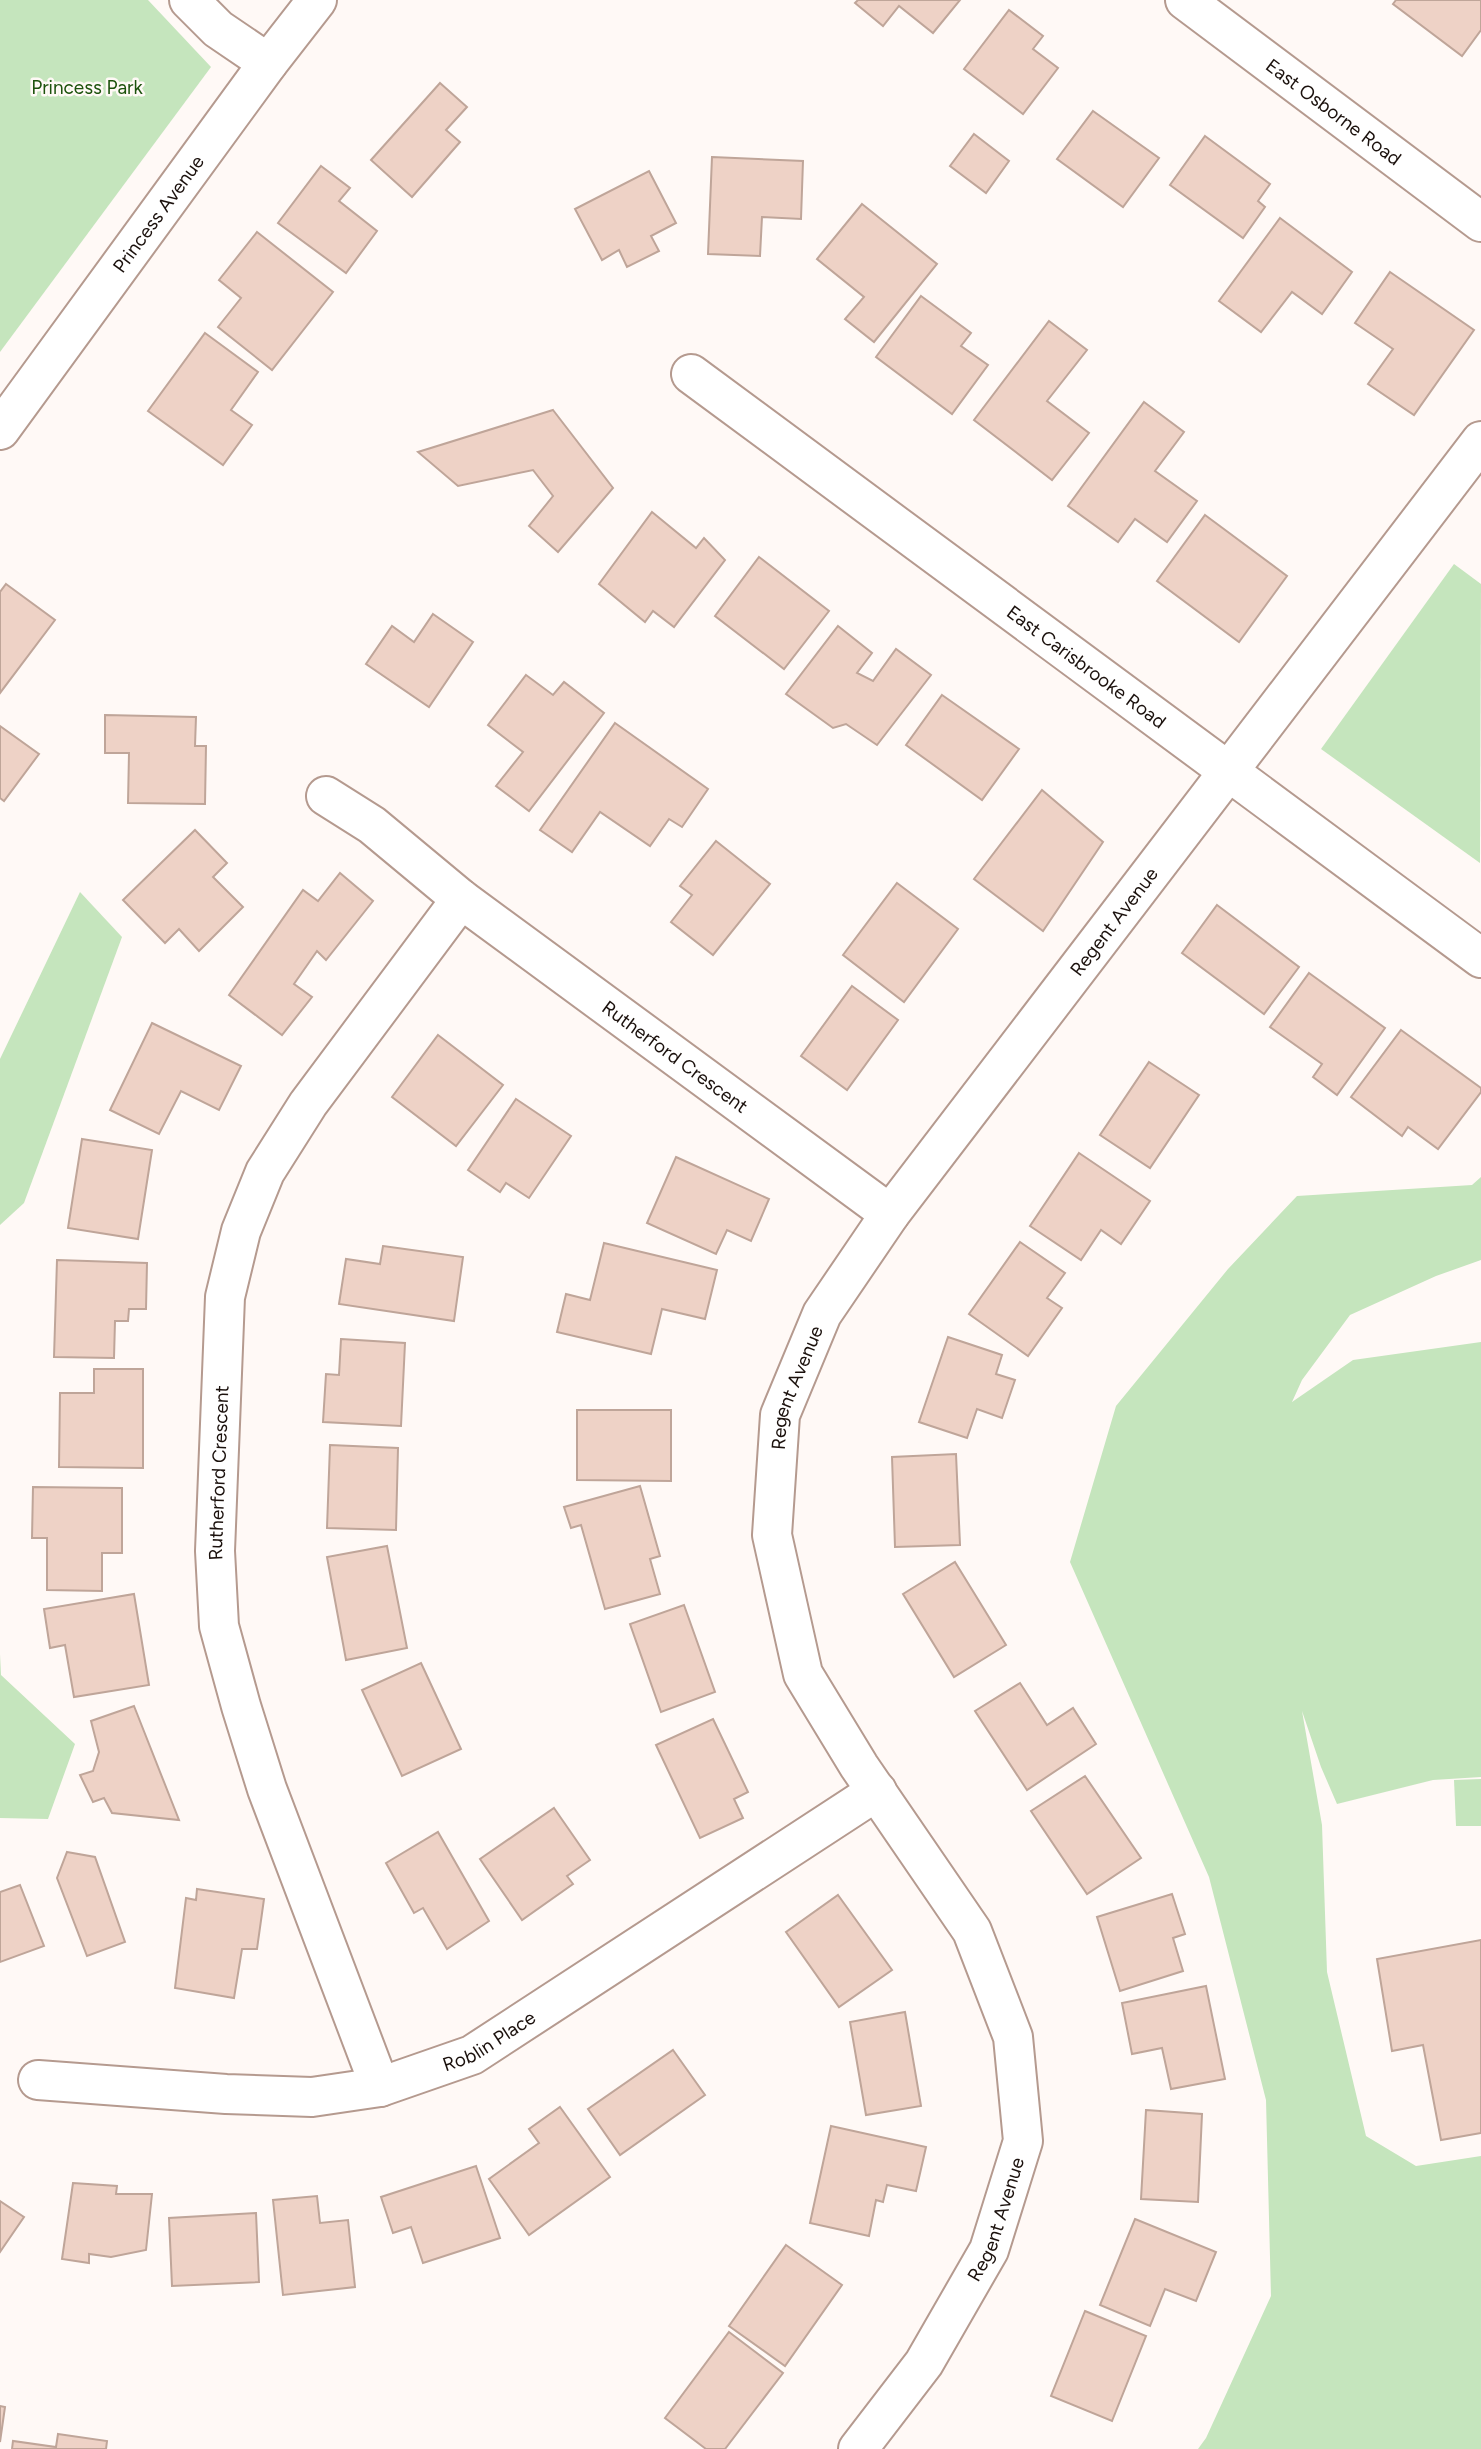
<svg xmlns="http://www.w3.org/2000/svg" width="1481" height="2449" viewBox="0 0 1481 2449" font-family="Figtree,sans-serif">
  <style>
    .green { fill: #c5e5bd }
    .building { fill: #eed2c6; stroke: #bfa599; stroke-width: 2 }
    .lines { fill: none; stroke-linecap: round; stroke-linejoin: round }
    .minor-casing { stroke: #b59a8f; stroke-width: 42 }
    .minor { stroke: #fff; stroke-width: 38 }
    .labels { text-anchor: middle; stroke-width: 5; stroke-linejoin: round; paint-order: stroke }
    .park-label { font-size: 19px; fill: #1c520c; stroke: #fff9f6 }
    .street-label { font-size: 19px; fill: #1b110d; stroke: #fff9f6 }
  </style>
  <rect width="100%" height="100%" fill="#fff9f6"/>
  <g class="green">
    <path d="M0,0H148L211,67L0,352Z"/>
    <path d="M1454,564L1481,584L1480,863L1321,749Z"/>
    <path d="M80,892L122,937L24,1203L0,1225V1059Z"/>
    <path d="M1481,1177V1260L1436,1276L1350,1315L1302,1380L1292,1402L1353,1360L1481,1342V1777L1433,1780L1337,1804L1321,1767L1302,1711L1322,1825L1327,1972L1366,2136L1416,2166L1481,2156V2449H1198L1206,2438L1271,2296L1266,2100L1209,1877L1070,1562L1116,1406L1228,1269L1297,1196L1472,1185Z"/>
    <path d="M0,1654L1,1675L75,1744L48,1819L0,1818Z"/>
    <path d="M1481,1779V1826H1456L1454,1780Z"/>
  </g>
  <g class="building">
    <path d="M858,0H960L933,33L899,6L883,26L855,3Z"/>
    <path d="M1396,0H1481V30L1462,56L1393,4Z"/>
    <path d="M1009,10L1043,36L1033,49L1058,68L1023,114L964,69Z"/>
    <path d="M440,83L467,107L446,130L460,142L412,197L371,160Z"/>
    <path d="M1093,111L1159,158L1123,207L1057,159Z"/>
    <path d="M974,134L1009,161L986,193L950,166Z"/>
    <path d="M1205,136L1270,184L1258,201L1265,207L1243,238L1170,185Z"/>
    <path d="M712,157L803,161L801,219L762,217L760,256L708,254Z"/>
    <path d="M321,166L350,188L339,201L377,231L346,273L278,223Z"/>
    <path d="M649,171L676,223L651,236L659,251L627,267L619,250L602,260L575,209Z"/>
    <path d="M862,204L937,264L874,342L845,319L864,297L817,259Z"/>
    <path d="M1280,218L1352,272L1322,314L1292,292L1261,332L1219,301Z"/>
    <path d="M257,232L333,292L272,370L218,327L241,298L219,280Z"/>
    <path d="M1390,272L1474,330L1414,415L1368,384L1393,349L1355,323Z"/>
    <path d="M921,296L971,333L961,346L988,365L952,414L876,357Z"/>
    <path d="M1049,321L1087,350L1047,401L1089,433L1052,480L974,420Z"/>
    <path d="M205,333L258,372L231,410L252,425L223,465L148,411Z"/>
    <path d="M1144,402L1184,432L1155,471L1197,501L1167,542L1135,519L1118,542L1068,506Z"/>
    <path d="M553,410L613,488L558,552L529,526L553,496L533,470L458,486L418,452Z"/>
    <path d="M652,512L696,548L704,538L725,560L674,627L653,611L645,622L599,584Z"/>
    <path d="M1205,515L1287,576L1239,642L1157,581Z"/>
    <path d="M759,557L829,611L784,669L715,616Z"/>
    <path d="M6,584L55,620L0,693V592Z"/>
    <path d="M433,614L473,642L429,707L366,664L392,626L414,642Z"/>
    <path d="M838,626L872,653L857,673L873,681L896,649L931,675L877,745L846,724L833,728L786,694Z"/>
    <path d="M526,675L553,695L564,682L604,713L529,811L496,786L523,752L488,725Z"/>
    <path d="M942,695L1019,749L982,800L906,745Z"/>
    <path d="M105,715L196,717L195,746H206L205,804L128,803L129,753H105Z"/>
    <path d="M615,723L708,789L682,827L669,819L650,846L600,812L572,852L540,830Z"/>
    <path d="M0,726L39,754L4,801L0,798Z"/>
    <path d="M1042,790L1103,842L1043,931L974,879Z"/>
    <path d="M195,830L227,863L213,877L243,907L199,951L179,929L165,943L123,900Z"/>
    <path d="M716,841L770,884L713,955L671,922L692,895L680,886Z"/>
    <path d="M340,873L373,901L326,960L317,951L294,984L312,997L282,1035L229,995L303,890L318,901Z"/>
    <path d="M897,883L958,929L904,1002L843,955Z"/>
    <path d="M1217,905L1299,967L1264,1014L1182,953Z"/>
    <path d="M1309,973L1385,1028L1337,1095L1313,1077L1322,1064L1270,1027Z"/>
    <path d="M852,986L898,1020L847,1090L801,1056Z"/>
    <path d="M152,1023L241,1066L219,1110L181,1091L159,1134L110,1110Z"/>
    <path d="M1401,1030L1481,1088V1092L1438,1149L1408,1127L1402,1136L1351,1097Z"/>
    <path d="M438,1035L503,1085L456,1146L392,1097Z"/>
    <path d="M1149,1062L1199,1095L1150,1168L1100,1135Z"/>
    <path d="M516,1099L571,1136L529,1198L506,1183L500,1192L468,1170Z"/>
    <path d="M82,1139L152,1150L138,1239L68,1228Z"/>
    <path d="M1079,1153L1150,1201L1121,1244L1101,1230L1081,1260L1030,1226Z"/>
    <path d="M676,1157L769,1199L751,1241L727,1230L716,1254L647,1223Z"/>
    <path d="M1020,1242L1065,1273L1047,1298L1062,1308L1028,1356L969,1314Z"/>
    <path d="M604,1243L717,1270L705,1319L662,1309L651,1354L557,1332L566,1294L590,1300Z"/>
    <path d="M383,1246L463,1257L454,1321L339,1304L346,1259L380,1264Z"/>
    <path d="M57,1260L147,1263L146,1309H129L128,1321H115L114,1358L54,1357Z"/>
    <path d="M948,1337L1002,1355L996,1374L1015,1380L1002,1418L977,1409L967,1438L919,1422Z"/>
    <path d="M341,1339L405,1343L401,1426L323,1422L326,1374L339,1375Z"/>
    <path d="M94,1369H143V1468L59,1467L60,1393H94Z"/>
    <path d="M577,1410H671V1481L577,1480Z"/>
    <path d="M330,1445L398,1448L396,1530L327,1528Z"/>
    <path d="M956,1454L960,1545L895,1547L892,1457Z"/>
    <path d="M640,1486L660,1556L650,1559L660,1594L605,1609L581,1525L571,1528L564,1507Z"/>
    <path d="M33,1487L122,1488V1553H102V1591L47,1590V1538H32Z"/>
    <path d="M387,1546L407,1648L346,1660L327,1557Z"/>
    <path d="M955,1562L1006,1645L954,1677L903,1594Z"/>
    <path d="M134,1594L149,1685L74,1697L65,1645L50,1648L44,1609Z"/>
    <path d="M684,1605L715,1692L661,1712L630,1624Z"/>
    <path d="M421,1663L461,1749L402,1776L362,1690Z"/>
    <path d="M1020,1683L1047,1725L1073,1708L1096,1744L1027,1790L975,1711Z"/>
    <path d="M134,1706L179,1820L112,1813L104,1798L93,1802L80,1775L93,1771L99,1752L91,1721Z"/>
    <path d="M713,1719L748,1792L734,1799L743,1818L700,1838L656,1745Z"/>
    <path d="M1085,1776L1141,1858L1087,1894L1031,1811Z"/>
    <path d="M554,1808L590,1860L567,1876L573,1884L522,1920L480,1859Z"/>
    <path d="M438,1832L489,1921L447,1949L423,1908L414,1913L386,1863Z"/>
    <path d="M67,1852L95,1857L125,1942L87,1956L57,1878Z"/>
    <path d="M20,1885L44,1946L0,1962V1892Z"/>
    <path d="M197,1889L264,1899L257,1949H242L234,1998L175,1988L186,1898L196,1900Z"/>
    <path d="M1172,1894L1185,1934L1173,1938L1183,1971L1120,1991L1097,1917Z"/>
    <path d="M838,1895L892,1970L839,2007L786,1932Z"/>
    <path d="M1481,1940V2133L1441,2140L1423,2045L1392,2051L1377,1959Z"/>
    <path d="M1206,1986L1225,2079L1171,2089L1162,2048L1132,2054L1122,2003Z"/>
    <path d="M905,2012L921,2106L866,2115L850,2022Z"/>
    <path d="M673,2050L705,2095L620,2155L588,2109Z"/>
    <path d="M560,2107L610,2177L529,2235L489,2179L539,2143L529,2129Z"/>
    <path d="M1146,2110L1202,2114L1198,2202L1141,2199Z"/>
    <path d="M831,2126L926,2147L916,2191L887,2185L883,2202L876,2200L869,2236L810,2223Z"/>
    <path d="M476,2166L500,2238L423,2263L411,2227L393,2233L381,2197Z"/>
    <path d="M73,2183L117,2186L116,2194H152L146,2250L111,2257L89,2254V2263L62,2259Z"/>
    <path d="M317,2196L320,2223L348,2220L355,2287L283,2295L273,2200Z"/>
    <path d="M0,2201L24,2217L0,2252Z"/>
    <path d="M256,2213L259,2282L172,2286L169,2218Z"/>
    <path d="M1135,2219L1216,2252L1196,2301L1165,2289L1150,2326L1100,2305Z"/>
    <path d="M786,2245L842,2285L785,2366L729,2326Z"/>
    <path d="M1085,2311L1146,2336L1112,2421L1051,2396Z"/>
    <path d="M729,2332L783,2373L725,2449H706L665,2418Z"/>
    <path d="M0,2406L5,2407L0,2442Z"/>
    <path d="M58,2434L107,2441L106,2449H12L13,2441L56,2447Z"/>
  </g>
  <g class="lines">
    <defs>
      <g id="minor">
        <path d="M189,0L218,29L268,63"/>
        <path id="s1" d="M1185,0L1481,222"/>
        <path id="s2" d="M691,374L1481,958"/>
        <path id="s3" d="M0,430L268,63L317,0"/>
        <path id="s4" d="M326,796L372,825L461,899L890,1214"/>
        <path id="s5" d="M38,2080L226,2094L312,2097L380,2087L472,2055L877,1791"/>
        <path id="s6" d="M380,2087L267,1789L241,1706L219,1626L215,1551L225,1297L241,1231L265,1172L308,1104L461,899"/>
        <path id="s7" d="M858,2449L924,2363L989,2250L1023,2141L1013,2037L972,1931L859,1766L803,1674L772,1535L780,1415L822,1314L890,1214L1481,441"/>
      </g>
    </defs>
    <use href="#minor" class="minor-casing"/>
    <use href="#minor" class="minor"/>
  </g>
  <g class="labels">
    <g class="park-label">
      <text x="87" y="94">Princess Park</text>
    </g>
    <g class="street-label">
      <text dy="7" stroke="none"><textPath href="#s1" startOffset="186">East Osborne Road</textPath></text>
      <text dy="7" stroke="none"><textPath href="#s3" startOffset="268">Princess Avenue</textPath></text>
      <text dy="7" stroke="none"><textPath href="#s2" startOffset="492">East Carisbrooke Road</textPath></text>
      <text dy="7" stroke="none"><textPath href="#s7" startOffset="1740">Regent Avenue</textPath></text>
      <text dy="7" stroke="none"><textPath href="#s4" startOffset="436">Rutherford Crescent</textPath></text>
      <text dy="7" stroke="none"><textPath href="#s7" startOffset="1172">Regent Avenue</textPath></text>
      <text dy="7" stroke="none"><textPath href="#s6" startOffset="642">Rutherford Crescent</textPath></text>
      <text dy="7" stroke="none"><textPath href="#s5" startOffset="462">Roblin Place</textPath></text>
      <text dy="7" stroke="none"><textPath href="#s7" startOffset="270">Regent Avenue</textPath></text>
    </g>
  </g>
</svg>
